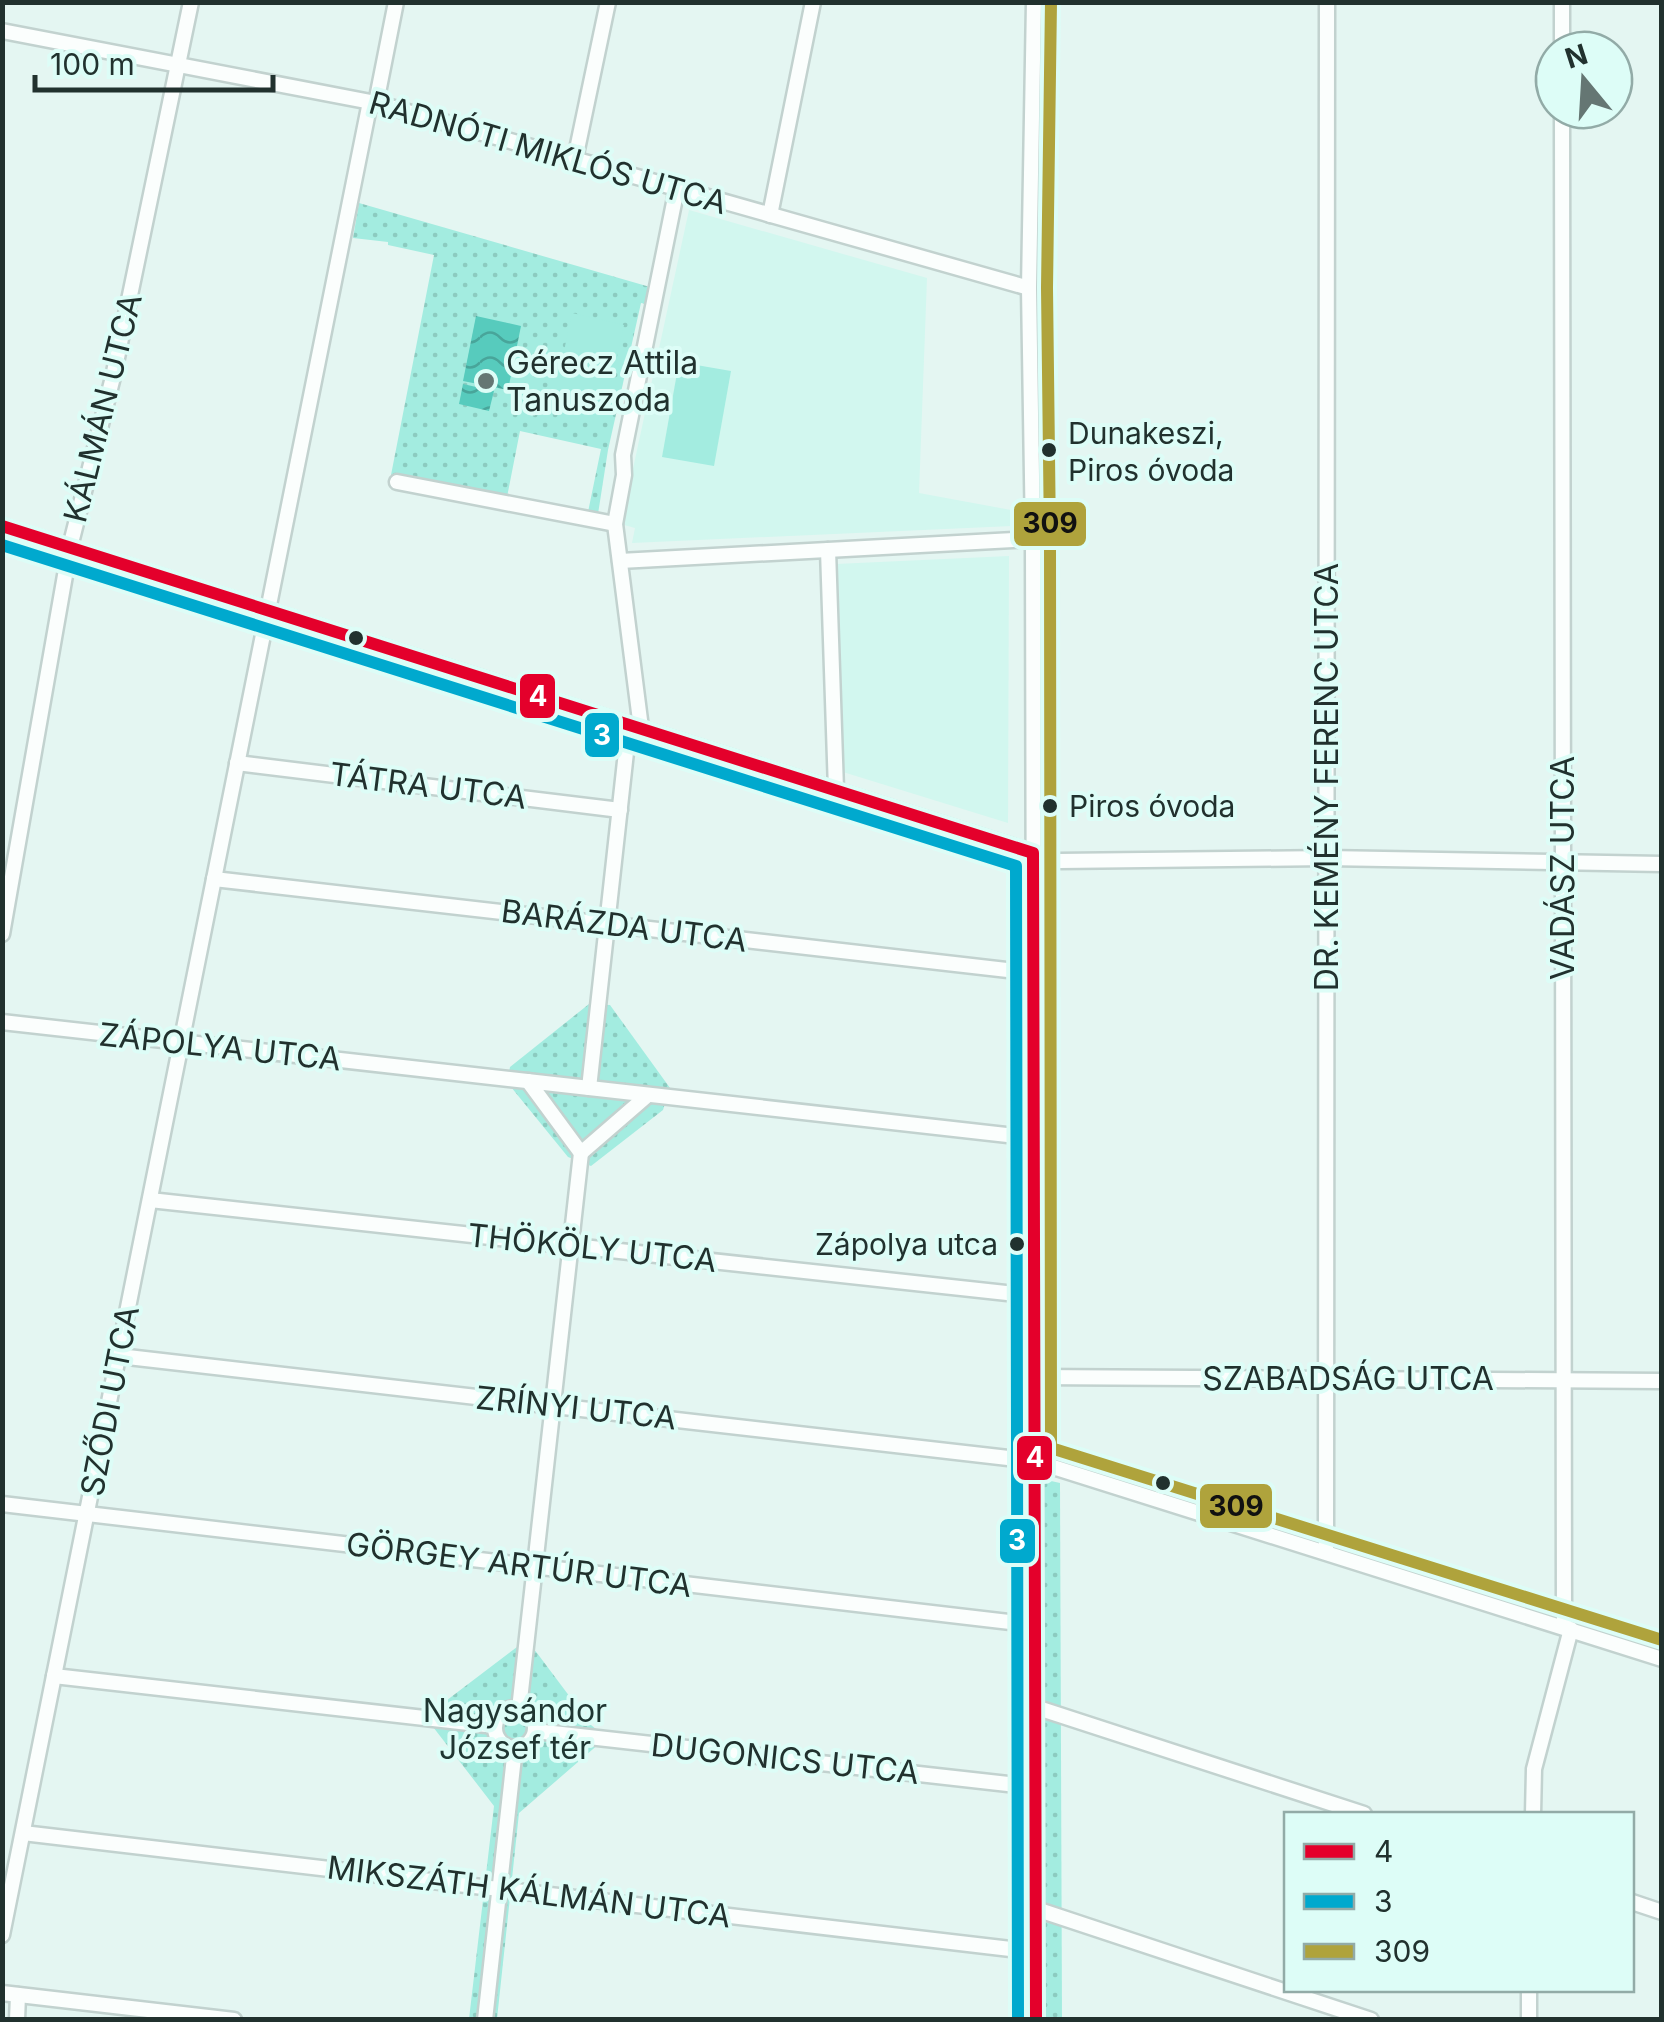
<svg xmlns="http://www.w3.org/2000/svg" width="1664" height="2022" viewBox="0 0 1664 2022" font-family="Inter,sans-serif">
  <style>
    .built { fill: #d2f7ef }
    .green { fill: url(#green-dots) }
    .pitch { fill: #a3ece0 }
    .water { fill: url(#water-waves) }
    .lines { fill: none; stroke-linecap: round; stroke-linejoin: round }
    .street-casing { stroke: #c2d2cf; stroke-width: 19 }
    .street { stroke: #fbfefd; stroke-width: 14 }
    .bus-1-casing { stroke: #ddfdf7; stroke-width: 20 }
    .bus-2-casing { stroke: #ddfdf7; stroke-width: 20 }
    .bus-3-casing { stroke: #ddfdf7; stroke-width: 20 }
    .bus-1 { stroke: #e4002b; stroke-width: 12 }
    .bus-2 { stroke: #00a9ce; stroke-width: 12 }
    .bus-3 { stroke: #afa33c; stroke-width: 12 }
    .poi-dot { fill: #657673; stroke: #ddfdf7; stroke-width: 4 }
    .bus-dot { fill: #21312e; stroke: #ddfdf7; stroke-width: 4 }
    .labels { text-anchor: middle; stroke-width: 8; stroke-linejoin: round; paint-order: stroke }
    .bus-label { font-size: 30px; fill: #21312e; stroke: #ddfdf7; text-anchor: start }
    .street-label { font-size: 32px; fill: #21312e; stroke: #ddfdf7 }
    .poi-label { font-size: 32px; fill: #21312e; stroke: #ddfdf7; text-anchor: start }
    .park-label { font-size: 32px; fill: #1f3632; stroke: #ddfdf7 }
    .line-badge { stroke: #ddfdf7; stroke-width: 4 }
    .badge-label { font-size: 28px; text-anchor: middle; font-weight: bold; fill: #fff }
    .pale-badge-label { font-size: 28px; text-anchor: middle; font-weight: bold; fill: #111 }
  </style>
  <defs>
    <pattern id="green-dots" width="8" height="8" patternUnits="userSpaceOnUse" patternTransform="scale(2.5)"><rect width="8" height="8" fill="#a3ece0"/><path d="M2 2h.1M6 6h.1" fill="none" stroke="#8ccbc0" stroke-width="1.8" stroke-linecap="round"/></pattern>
    <pattern id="water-waves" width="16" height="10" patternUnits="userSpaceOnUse" patternTransform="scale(2.5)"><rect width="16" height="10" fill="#57cbbd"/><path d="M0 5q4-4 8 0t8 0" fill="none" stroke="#48a59a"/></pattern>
  </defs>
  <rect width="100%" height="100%" fill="#e4f6f2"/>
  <g class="built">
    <path d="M689,210L927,278L919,493L1011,510L1012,526L632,543L635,528L621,524Z"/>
    <path d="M1009,556L1008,823L843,772L836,564Z"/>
  </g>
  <g class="green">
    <path d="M359,203L650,287L646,304L641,303L608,450L598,514L588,512L601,449L520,431L507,497L391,475L434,255L388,245V242L353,238Z"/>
    <path d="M589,1004L610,1005L670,1088L663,1110L591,1166L568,1157L511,1087L508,1077L510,1067Z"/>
    <path d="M1020,1474L1060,1483L1062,2019H1023Z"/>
    <path d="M521,1644L531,1646L537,1653L591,1725L602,1734L600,1743L519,1813L497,2019H469L494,1806L430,1723V1713Z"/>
  </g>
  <g class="pitch">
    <path d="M572,313L624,325L602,424L551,413Z"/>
    <path d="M679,362L731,371L714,466L662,457Z"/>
  </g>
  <g class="water">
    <path d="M476,316L521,326L508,390L463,381Z"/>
    <path d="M463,384L494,391L489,411L459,404Z"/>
  </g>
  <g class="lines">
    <defs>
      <g id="street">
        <path d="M1034,2L1029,288L1033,539L1036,2020"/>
        <path d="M1562,2V50"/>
        <path d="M2,31L376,103L1029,288"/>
        <path d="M376,103L396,2"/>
        <path d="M1562,110L1564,1627"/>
        <path d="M575,159L608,2"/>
        <path d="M770,215L813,2"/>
        <path d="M397,482L615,524"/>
        <path d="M2,526L1059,861L1327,858L1662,864"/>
        <path d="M828,550L836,790"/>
        <path d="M620,561L1033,539"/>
        <path d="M641,728L615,524L624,475L623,455L677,188"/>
        <path d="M237,763L620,810"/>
        <path d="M214,879L1033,973"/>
        <path d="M2,934L70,547L113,377L191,2"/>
        <path d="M2,1022L1034,1138"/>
        <path d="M528,1081L581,1153L648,1095"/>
        <path d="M589,1088L629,725"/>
        <path d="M150,1200L1034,1296"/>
        <path d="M119,1356L1034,1461L1662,1659"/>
        <path d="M1034,1377L1662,1381"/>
        <path d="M2,1504L1035,1625"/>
        <path d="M1326,1551L1327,2"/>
        <path d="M54,1676L495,1726"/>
        <path d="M1035,1707L1364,1814"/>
        <circle cx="515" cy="1728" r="20"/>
        <path d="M519,1709L581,1153"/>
        <path d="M535,1731L1035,1787"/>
        <path d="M1533,1814L1534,1769L1571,1629"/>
        <path d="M23,1833L1036,1952"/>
        <path d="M1632,1902L1662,1912"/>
        <path d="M1036,1909L1371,2020"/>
        <path d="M2,1935L370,102"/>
        <path d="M2,1993L234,2020"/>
        <path d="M17,2020L18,1995"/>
        <path d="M485,2020L515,1748"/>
        <path d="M1529,2020V1990"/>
      </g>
    </defs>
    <use href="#street" class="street-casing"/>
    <use href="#street" class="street"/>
    <defs>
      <path id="bus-1" d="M2,526L1033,853L1036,2020"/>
      <path id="bus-2" d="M2,545L1016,866L1018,2020"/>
      <path id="bus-3" d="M1051,2L1047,288L1050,539L1051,1448L1662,1640"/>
    </defs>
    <use href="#bus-1" class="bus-1-casing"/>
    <use href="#bus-2" class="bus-2-casing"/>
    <use href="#bus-3" class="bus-3-casing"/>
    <use href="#bus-1" class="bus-1"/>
    <use href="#bus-2" class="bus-2"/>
    <use href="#bus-3" class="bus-3"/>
  </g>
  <circle class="poi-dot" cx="486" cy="381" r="10"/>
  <g class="bus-dot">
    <circle cx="1049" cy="450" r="9"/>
    <circle cx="356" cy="638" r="9"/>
    <circle cx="1050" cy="806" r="9"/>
    <circle cx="1017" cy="1244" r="9"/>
    <circle cx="1163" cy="1483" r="9"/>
  </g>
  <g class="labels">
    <g class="bus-label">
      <text x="1068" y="444">Dunakeszi,<tspan x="1068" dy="37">Piros óvoda</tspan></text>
      <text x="1069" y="817">Piros óvoda</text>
      <text x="998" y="1255" text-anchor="end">Zápolya utca</text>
    </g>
    <g class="street-label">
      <text transform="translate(548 153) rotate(16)" y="11">RADNÓTI MIKLÓS UTCA</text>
      <text transform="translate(103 408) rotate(-76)" y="11">KÁLMÁN UTCA</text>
      <text transform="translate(1327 777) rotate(-90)" y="11">DR. KEMÉNY FERENC UTCA</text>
      <text transform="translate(428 786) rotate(7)" y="11">TÁTRA UTCA</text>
      <text transform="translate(1563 868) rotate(-90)" y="11">VADÁSZ UTCA</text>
      <text transform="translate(624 926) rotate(7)" y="11">BARÁZDA UTCA</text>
      <text transform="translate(220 1047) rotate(6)" y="11">ZÁPOLYA UTCA</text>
      <text transform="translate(592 1248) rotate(6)" y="11">THÖKÖLY UTCA</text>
      <text x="1348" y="1390">SZABADSÁG UTCA</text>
      <text transform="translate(110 1401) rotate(-79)" y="11">SZŐDI UTCA</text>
      <text transform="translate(576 1408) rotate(6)" y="11">ZRÍNYI UTCA</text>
      <text transform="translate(519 1565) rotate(7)" y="11">GÖRGEY ARTÚR UTCA</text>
      <text transform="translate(785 1759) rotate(6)" y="11">DUGONICS UTCA</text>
      <text transform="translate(529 1892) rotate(7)" y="11">MIKSZÁTH KÁLMÁN UTCA</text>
    </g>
    <g class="poi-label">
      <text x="506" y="374">Gérecz Attila<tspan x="506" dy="37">Tanuszoda</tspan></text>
    </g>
    <g class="park-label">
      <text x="515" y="1722">Nagysándor<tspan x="515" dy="37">József tér</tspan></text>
    </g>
  </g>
  <g class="line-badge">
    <rect x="1012" y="500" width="76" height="48" rx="10" fill="#afa33c"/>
    <rect x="518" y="672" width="39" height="48" rx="10" fill="#e4002b"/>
    <rect x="583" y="711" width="38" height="48" rx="10" fill="#00a9ce"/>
    <rect x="1015" y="1434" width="39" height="48" rx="10" fill="#e4002b"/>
    <rect x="1198" y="1482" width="76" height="48" rx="10" fill="#afa33c"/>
    <rect x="998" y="1517" width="39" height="48" rx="10" fill="#00a9ce"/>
  </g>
  <g class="badge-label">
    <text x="538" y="706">4</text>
    <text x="602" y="745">3</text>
    <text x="1035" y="1467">4</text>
    <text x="1017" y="1550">3</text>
  </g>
  <g class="pale-badge-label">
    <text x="1050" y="533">309</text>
    <text x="1236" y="1516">309</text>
  </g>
  <rect width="1664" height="2022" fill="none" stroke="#21312e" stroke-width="10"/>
  <rect x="1284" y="1812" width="350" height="180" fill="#ddfdf7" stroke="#92aba7" stroke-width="2.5"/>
  <rect x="1304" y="1844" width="50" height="15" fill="#e4002b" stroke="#92aba7" stroke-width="2.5"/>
  <text x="1374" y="1862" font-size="30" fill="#21312e">4</text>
  <rect x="1304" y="1894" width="50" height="15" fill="#00a9ce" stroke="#92aba7" stroke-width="2.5"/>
  <text x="1374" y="1912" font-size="30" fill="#21312e">3</text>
  <rect x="1304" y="1944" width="50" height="15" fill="#afa33c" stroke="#92aba7" stroke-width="2.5"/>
  <text x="1374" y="1962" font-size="30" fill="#21312e">309</text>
  <g transform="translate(1584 80) rotate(342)"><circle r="48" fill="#ddfdf7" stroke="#92aba7" stroke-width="2.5"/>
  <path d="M0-8L18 38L0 25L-18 38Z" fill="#657673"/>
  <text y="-15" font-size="28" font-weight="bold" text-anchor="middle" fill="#21312e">N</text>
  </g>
  <path d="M35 75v15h238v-15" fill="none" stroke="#21312e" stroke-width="5"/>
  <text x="50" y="75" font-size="30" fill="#21312e" stroke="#ddfdf7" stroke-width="8" paint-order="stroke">100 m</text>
</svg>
